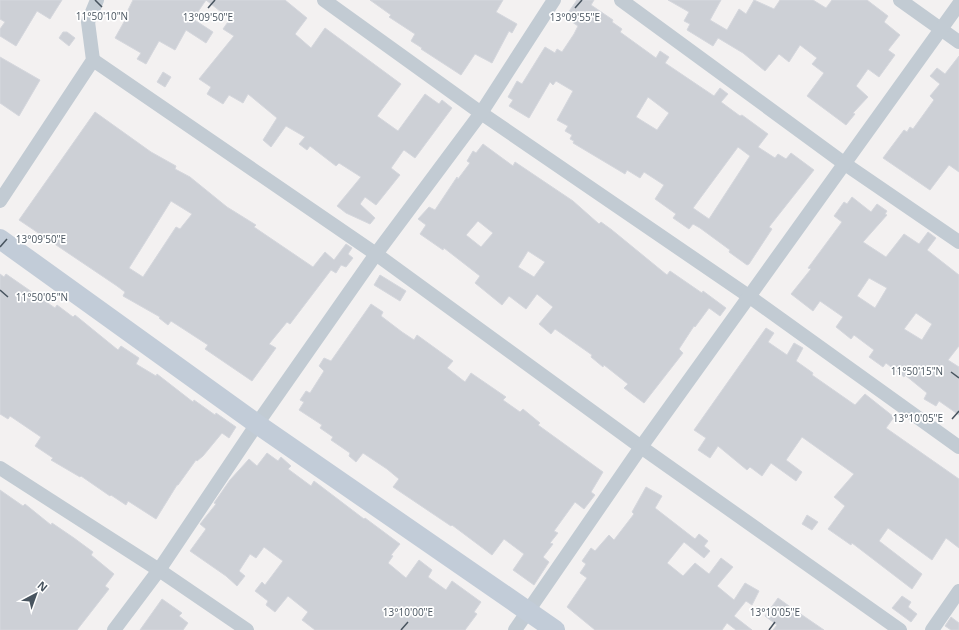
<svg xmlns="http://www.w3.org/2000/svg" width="959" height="630" viewBox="0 0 959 630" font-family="'Open Sans',sans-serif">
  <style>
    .building { fill: #cdd0d6; stroke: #d5d7dd; fill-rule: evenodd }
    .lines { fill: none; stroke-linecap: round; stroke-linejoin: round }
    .street { stroke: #c2cbd3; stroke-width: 14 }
    .secondary { stroke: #c2ccd8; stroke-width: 20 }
    .ticks { fill: none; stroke: #48545f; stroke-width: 1.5 }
    .ticks-label { font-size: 10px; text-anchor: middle; fill: #48545f; stroke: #fff; stroke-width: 3.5; stroke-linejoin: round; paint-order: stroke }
  </style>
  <rect width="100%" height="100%" fill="#f3f1f1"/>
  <g class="building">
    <path d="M0,0H62L50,19L37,11L16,46L0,36V29L5,22L0,19Z"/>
    <path d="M133,0H206L193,19L213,32L206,43L186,30L175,50L159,41L146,64L137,59L141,53L115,38L129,13L127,12Z"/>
    <path d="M206,0H285L307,18L295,34L311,48L325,28L401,84L377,116L398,131L425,94L439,104L442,100L452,108L415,158L404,150L403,151L391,168L400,175L376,205L365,197L360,204L375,218L370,224L346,213L337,206L361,177L339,163L336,166L310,146L307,150L299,144L305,137L286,126L271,147L263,140L277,118L248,94L243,103L229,95L223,104L207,94L211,87L199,79L234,36L223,29L230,19Z"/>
    <path d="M370,0H503L496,12L517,24L512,33L509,31L492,63L475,54L461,75L421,49L422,48L411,41L415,34L389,17L391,15Z"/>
    <path d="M577,0H594L591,5L613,20L612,22L622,29L620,32L656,58L660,51L669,57L665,63L714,96L720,88L728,94L721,102L740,116L742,115L768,134L758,147L775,158L778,154L786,159L791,153L814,170L769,227L772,229L749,264L747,265L729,252L730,250L700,228L693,224L689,229L673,218L676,214L655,199L664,185L644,172L640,178L627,170L625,174L573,143L574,141L570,139L572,135L565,131L568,126L557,120L573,91L556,81L553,85L550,82L529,118L509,106L513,100L508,97L517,81L522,84L545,47L555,53L557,49L562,52L574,34L578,26L565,17ZM648,97L669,113L657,130L636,117ZM738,147L750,156L709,219L693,208Z"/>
    <path d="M668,0H721L710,20L727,30L739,9L746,14L754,0L774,9L780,0H813L826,8L832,0H867L888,16L884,22L900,35L888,50L895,55L879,77L868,69L856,86L868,97L853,113L855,114L846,125L807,96L824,73L812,64L817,58L800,45L789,62L779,54L765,71L743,53L718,38L713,46L687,30L690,24L684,21L689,12Z"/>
    <path d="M63,32H67L75,38L69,46L59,38Z"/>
    <path d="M959,56V172L949,165L930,190L883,158L904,130L907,132L910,127L913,129L934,100L930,96L940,84L930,76L937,68L945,74Z"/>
    <path d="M0,57L40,80L19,116L0,103Z"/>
    <path d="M163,72L171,77L165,87L157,82Z"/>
    <path d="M95,112L151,152L176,166L175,169L190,177L227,207L256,225L254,227L313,267L325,252L334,260L346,244L352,248L348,254L353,258L346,267L341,265L336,273L331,270L290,324L287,322L269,344L276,348L252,381L205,349L208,345L171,321L168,325L159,318L160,317L123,296L125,292L117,286L19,220ZM171,201L192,214L180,229L176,227L143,277L129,268Z"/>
    <path d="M483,144L513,166L515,162L573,201L599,224L601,222L612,230L667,275L670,271L702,293L703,291L726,308L720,316L709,308L695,327L694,326L679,349L683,353L644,403L624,388L628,384L604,365L603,367L591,357L592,355L555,329L551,334L539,324L553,307L537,294L526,309L509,296L502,305L475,283L480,276L444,248L443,250L420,234L426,225L418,219L429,207L435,210L457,177L458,179L470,163L467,161L473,151L476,153ZM478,221L493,233L481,247L466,235ZM528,251L545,262L534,277L518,267Z"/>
    <path d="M852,197L871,212L877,204L887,211L885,214L887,215L863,242L886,257L904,234L919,244L928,232L936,238L927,250L959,275V346L948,360L959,367V415L939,401L936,406L924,399L927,393L905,375L904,377L886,363L883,367L869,357L874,350L854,335L851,339L836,327L843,317L820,301L813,311L791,294L811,269L808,268L842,222L834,216L844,202L847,204ZM869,278L887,288L875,308L857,296ZM916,313L932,324L922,340L904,329Z"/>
    <path d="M0,274L4,277L6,274L55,308L57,305L73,317L75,315L118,350L121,346L139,358L136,364L156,376L157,374L193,402L194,400L215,415L216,413L236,427L229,438L222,433L203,456L197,461L196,460L178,485H177L156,519L128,501L126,505L111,495L110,496L81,476L80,477L51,460L53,458L35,446L41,437L10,416L8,419L0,414Z"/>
    <path d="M380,275L406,291L400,301L374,285Z"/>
    <path d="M371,304L383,312L381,316L402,332L414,340L417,335L453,361L447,368L465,382L471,373L506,397L503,400L520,412L523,409L540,423L538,425L603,472L591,492L595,495L584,509L575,502L554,531L558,533L550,543L553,544L543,557L549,562L534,585L513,570L524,554L504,539L492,555L452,525L451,526L393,487L399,479L387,469L363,453L356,462L349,456L350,453L331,440L333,437L320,428L322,425L299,410L304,402L300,400L306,391L310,393L324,371L319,366L324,358L331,361Z"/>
    <path d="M766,328L774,333L768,342L787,355L794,343L803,348L796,361L813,373L812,375L855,405L865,394L894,417L886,428L959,479V548L946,538L932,560L888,528L879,541L922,574L912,589L852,543L851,545L828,529L845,506L834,497L854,474L802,437L786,460L802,472L796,481L771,463L762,476L750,467L747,470L718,446L710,458L698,450L706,438L694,430Z"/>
    <path d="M267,453L278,461L281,457L291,466L288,469L311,486L314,481L364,519L365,518L400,544L391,555L393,556L388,563L406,578L419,560L432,570L428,577L446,590L452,581L481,602L474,612L477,614L465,630H315L302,620L308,612L288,596L275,612L266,605L268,601L255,591L262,582L265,585L283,561L264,547L256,558L250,554L239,571L245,576L237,586L226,576L190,551L206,529L200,524L216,504L214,503L230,480L249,459L257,466Z"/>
    <path d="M646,487L662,496L655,508L695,539L699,534L708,541L704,546L710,551L704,558L684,542L667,563L683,576L695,563L709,574L721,558L733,567L717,586L734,600L745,583L759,591L752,605L746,601L734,616L752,630H736L727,623L722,630H595L567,607L587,578L580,573L586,564L582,561L591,548L595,551L609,535L614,540L634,514L632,512Z"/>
    <path d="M0,490L23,506L25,504L51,525L52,523L74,538L93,552L91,555L114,574L105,586L109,589L77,630H0Z"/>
    <path d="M807,515L818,522L812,530L802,524Z"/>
    <path d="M902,596L911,602L908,607L917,614L911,622L892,608Z"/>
    <path d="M778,598L789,606L824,630H773L777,625L765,616Z"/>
    <path d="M162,599L182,613L179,616L188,623L183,630H140Z"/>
    <path d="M951,617L959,623V630H951L945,626Z"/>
  </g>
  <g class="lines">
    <g class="street">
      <path d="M324,0L481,113L750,297L959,447"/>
      <path d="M621,0L845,164L959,242"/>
      <path d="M900,0L959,42"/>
      <path d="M93,60L376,254L641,447L900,630"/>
      <path d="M0,201L93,60L88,22L97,0"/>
      <path d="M0,468L159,570L247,630"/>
      <path d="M114,630L159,570L257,424L376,254L481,113L554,0"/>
      <path d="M515,630L641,447L959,4"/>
      <path d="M932,630L959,591"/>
    </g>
    <path class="secondary" d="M0,239L257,424L555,630"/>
  </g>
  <path class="ticks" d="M95,0L102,7M208,8L215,0M575,8L582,0M0,247L7,239M0,290L8,297M951,372L959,378M952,419L959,411M401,630L408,622M769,630L775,622"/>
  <g class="ticks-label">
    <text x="102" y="20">11°50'10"N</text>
    <text x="208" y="21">13°09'50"E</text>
    <text x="575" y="21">13°09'55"E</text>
    <text x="41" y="243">13°09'50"E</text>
    <text x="42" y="301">11°50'05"N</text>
    <text x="917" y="375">11°50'15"N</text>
    <text x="918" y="422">13°10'05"E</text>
    <text x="408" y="616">13°10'00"E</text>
    <text x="775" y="616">13°10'05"E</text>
  </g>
  <g transform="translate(36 594) rotate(41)" stroke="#ffffff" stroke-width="3" paint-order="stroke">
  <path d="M0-3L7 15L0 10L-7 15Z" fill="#48545f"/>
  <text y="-6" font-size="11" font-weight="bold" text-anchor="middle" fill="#48545f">N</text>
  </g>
</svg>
